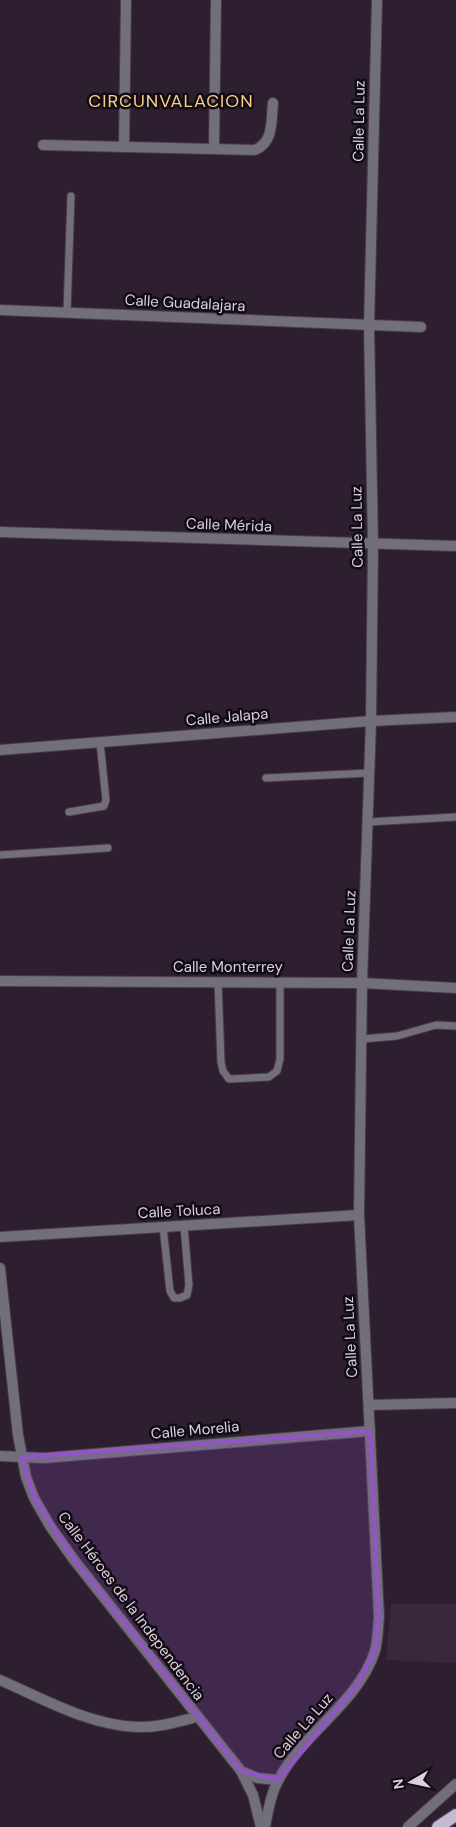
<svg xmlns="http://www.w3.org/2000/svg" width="456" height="1827" viewBox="0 0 456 1827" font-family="'DM Sans',sans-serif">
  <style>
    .built { fill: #39273d }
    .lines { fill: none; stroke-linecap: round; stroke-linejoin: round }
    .service-casing { stroke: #493b4c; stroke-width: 9 }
    .minor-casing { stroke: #493b4c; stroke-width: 12 }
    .tertiary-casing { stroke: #493b4c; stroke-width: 12 }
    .primary-casing { stroke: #493b4c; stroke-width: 15 }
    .service { stroke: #726f7a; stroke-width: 7 }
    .minor { stroke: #726f7a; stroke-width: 10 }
    .tertiary { stroke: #726f7a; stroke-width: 10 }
    .primary { stroke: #c0bbd1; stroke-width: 12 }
    .marked { fill: #9355c6; fill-opacity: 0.2; stroke: #9355c6; stroke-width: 4; stroke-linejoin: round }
    .labels { text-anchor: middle; stroke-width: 5; stroke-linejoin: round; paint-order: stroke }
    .street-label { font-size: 15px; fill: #dad1dc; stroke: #110b13 }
    .quarter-label { font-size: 18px; letter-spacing: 1px; fill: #fbce8a; stroke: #110b13 }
  </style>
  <rect width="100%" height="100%" fill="#2d1f30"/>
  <path class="built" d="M391,1604H456V1663L386,1660Z"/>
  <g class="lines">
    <defs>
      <g id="service">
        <path d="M67,312L71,196"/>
        <path d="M266,778L369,773"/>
        <path d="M69,812L104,806L106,800L100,742"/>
        <path d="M368,822L455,817"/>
        <path d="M0,855L108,848"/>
        <path d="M218,982L221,1062L223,1071L229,1079L269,1077L277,1071L280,1059V983"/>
        <path d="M362,1039L397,1036L436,1025L456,1026"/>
        <path d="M163,1227L170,1291L174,1298H180L187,1295L189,1285L184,1226"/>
      </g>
      <g id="minor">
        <path d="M43,145L255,150C274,142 271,121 273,103"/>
        <path d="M124,147L126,0"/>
        <path d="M214,149L216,0"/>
        <path d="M0,310L421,327"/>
        <path d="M0,532L456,546"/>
        <path d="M0,750L371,721L456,717"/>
        <path d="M0,981L362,983L456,988"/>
        <path d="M0,1237L359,1215"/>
        <path d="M369,1405L456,1403"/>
        <path d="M0,1456L44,1458L370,1431"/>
        <path d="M0,1680C44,1699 88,1725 137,1727C157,1728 177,1722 197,1717"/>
      </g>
      <g id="tertiary">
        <path d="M0,1268L18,1435L26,1477L34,1498L50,1526L74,1560L241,1771L253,1795L261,1827"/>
        <path d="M241,1771L257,1778L278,1780"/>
        <path d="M265,1827C268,1811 271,1793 279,1779C304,1732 358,1703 375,1651C378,1640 378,1627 379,1616L359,1215L362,983L371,721L373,545L369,326L377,0"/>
        <path d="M408,1827L456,1784"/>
      </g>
      <path id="primary" d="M438,1827L456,1815"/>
    </defs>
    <use href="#service" class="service-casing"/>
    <use href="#minor" class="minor-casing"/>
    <use href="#tertiary" class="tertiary-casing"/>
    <use href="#primary" class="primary-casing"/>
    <use href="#service" class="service"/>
    <use href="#minor" class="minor"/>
    <use href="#tertiary" class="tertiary"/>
    <use href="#primary" class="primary"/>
  </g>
  <path class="marked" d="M370,1431L379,1616L376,1648L357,1686L278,1780L241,1771L74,1560L34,1498L21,1457Z"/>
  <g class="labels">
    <g class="street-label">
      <text transform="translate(359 121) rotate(-89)" y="5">Calle La Luz</text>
      <text transform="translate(185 303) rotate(3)" y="5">Calle Guadalajara</text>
      <text transform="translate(229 525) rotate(2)" y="5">Calle Mérida</text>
      <text transform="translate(357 527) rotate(-91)" y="5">Calle La Luz</text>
      <text transform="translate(227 717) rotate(-5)" y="5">Calle Jalapa</text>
      <text transform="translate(349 931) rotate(-88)" y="5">Calle La Luz</text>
      <text x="228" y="972">Calle Monterrey</text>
      <text transform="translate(179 1211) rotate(-3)" y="5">Calle Toluca</text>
      <text transform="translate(350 1337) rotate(-93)" y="5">Calle La Luz</text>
      <text transform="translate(195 1430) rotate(-5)" y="5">Calle Morelia</text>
      <text transform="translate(131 1606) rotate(53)" y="5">Calle Héroes de la Independencia</text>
      <text transform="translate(303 1726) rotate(-49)" y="5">Calle La Luz</text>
    </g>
    <g class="quarter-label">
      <text x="171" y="107">CIRCUNVALACION</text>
    </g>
  </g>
  <g transform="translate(411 1782) rotate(261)" stroke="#110b13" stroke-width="4" paint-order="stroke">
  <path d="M0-4L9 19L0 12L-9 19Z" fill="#dad1dc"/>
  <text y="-8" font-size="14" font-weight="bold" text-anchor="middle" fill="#dad1dc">N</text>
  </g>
</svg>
